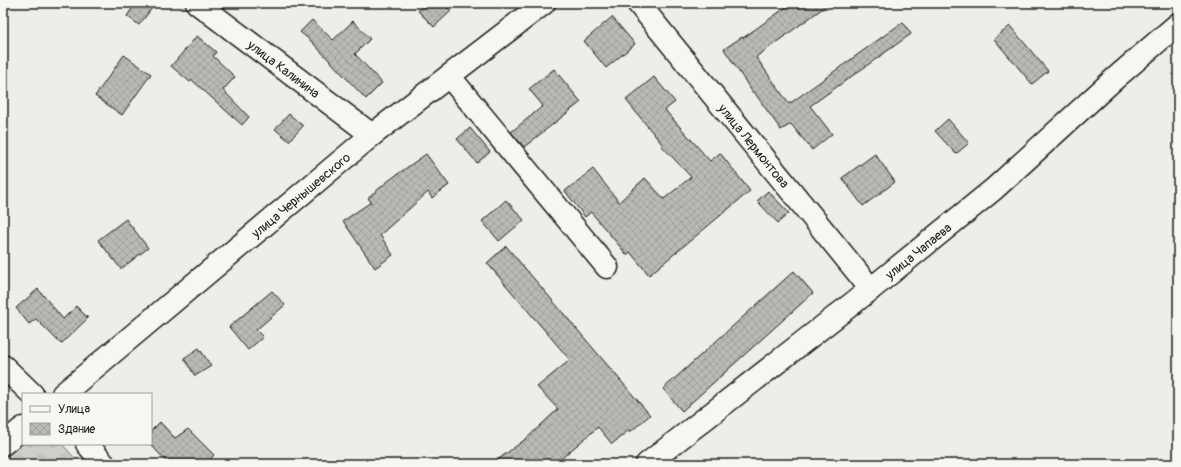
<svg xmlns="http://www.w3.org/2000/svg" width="1181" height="467" viewBox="0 0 1181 467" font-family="Pangolin,sans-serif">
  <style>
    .grass { fill: url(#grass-tufts); stroke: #757574 }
    .building { fill: url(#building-cross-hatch); stroke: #1c1c1c }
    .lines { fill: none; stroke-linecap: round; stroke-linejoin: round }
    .minor-casing { stroke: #1c1c1c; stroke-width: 25 }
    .minor { stroke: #f6f6f2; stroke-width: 22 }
    .labels { text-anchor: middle; stroke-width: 3.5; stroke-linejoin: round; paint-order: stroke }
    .street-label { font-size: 13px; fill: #1c1c1c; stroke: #f6f6f2 }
  </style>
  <defs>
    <pattern id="grass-tufts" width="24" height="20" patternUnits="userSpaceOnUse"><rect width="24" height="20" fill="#cececb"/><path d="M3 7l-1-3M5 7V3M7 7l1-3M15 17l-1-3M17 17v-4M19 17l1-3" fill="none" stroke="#b0b0ae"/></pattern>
    <pattern id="building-cross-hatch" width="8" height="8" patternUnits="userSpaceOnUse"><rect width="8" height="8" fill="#b9b9b6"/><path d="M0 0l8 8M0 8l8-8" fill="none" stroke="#9e9e9c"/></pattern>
  </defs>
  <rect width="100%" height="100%" fill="#edede9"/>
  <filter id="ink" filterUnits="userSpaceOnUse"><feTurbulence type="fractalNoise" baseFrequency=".025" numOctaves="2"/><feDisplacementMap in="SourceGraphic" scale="8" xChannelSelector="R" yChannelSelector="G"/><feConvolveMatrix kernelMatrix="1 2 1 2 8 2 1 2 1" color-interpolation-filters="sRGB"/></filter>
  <g filter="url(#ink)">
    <path class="grass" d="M23,441V444H62L80,464H3V458Z"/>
    <g class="building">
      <path d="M136,3H156L139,25L127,16Z"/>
      <path d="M427,3H443L451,11L434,27L418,11Z"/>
      <path d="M792,3H830L756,57L789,104L903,22L911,34L810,106L832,134L812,150L791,124L781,130L754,92L753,93L724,49L742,37L743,38Z"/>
      <path d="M612,17L635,44L606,68L584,41Z"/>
      <path d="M312,20L333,40L353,21L370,39L355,54L382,83L366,99L311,41L300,32Z"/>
      <path d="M1010,26L1048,71L1032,84L994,39Z"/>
      <path d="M197,36L216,52L213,56L235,77L223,90L249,117L242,125L192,80L190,82L171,66Z"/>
      <path d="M124,55L151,74L122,115L95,96Z"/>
      <path d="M554,69L581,102L524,147L511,132L543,106L529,89Z"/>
      <path d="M654,77L675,102L665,110L710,161L720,153L750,191L649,275L630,252L627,255L591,212L585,217L565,191L593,169L619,202L645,178L664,199L691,177L661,145L662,144L626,100Z"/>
      <path d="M289,114L303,126L289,141L275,129Z"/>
      <path d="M948,119L969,143L956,154L935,131Z"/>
      <path d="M470,128L490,152L477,163L457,139Z"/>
      <path d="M426,154L449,185L432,198L428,192L380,235L393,255L375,268L343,221L371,202L368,198L388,181Z"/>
      <path d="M875,154L895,182L863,206L842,178Z"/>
      <path d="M768,191L789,213L778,223L757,201Z"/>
      <path d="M506,200L524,220L499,241L482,221Z"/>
      <path d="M126,219L148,248L121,269L98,240Z"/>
      <path d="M506,246L650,415L630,432L629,430L612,444L598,427L555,464H492L527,438L558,409L537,387L570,360L487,263Z"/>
      <path d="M794,271L813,293L682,411L663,389Z"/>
      <path d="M38,289L63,319L76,306L88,318L61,344L36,319L29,324L16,308Z"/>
      <path d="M272,291L285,305L256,330L263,337L248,350L229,327Z"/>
      <path d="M199,348L211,366L195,376L184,358Z"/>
      <path d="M160,422L175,438L188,429L214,455L206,464H169L151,445V431Z"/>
    </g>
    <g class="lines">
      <defs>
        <g id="minor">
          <path id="s1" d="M197,3L372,135"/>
          <path id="s2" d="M638,3L871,289"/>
          <path d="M449,76L607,267"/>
          <path d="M3,366L32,394"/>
          <path id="s3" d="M63,394L372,135L544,3"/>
          <path d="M3,444L23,428"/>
          <path d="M87,444L104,464"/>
          <path id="s4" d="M647,464L871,289L994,189L1112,81L1178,24"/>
        </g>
      </defs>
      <use href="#minor" class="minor-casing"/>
      <use href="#minor" class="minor"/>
    </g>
  </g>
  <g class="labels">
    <g class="street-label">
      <text dy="5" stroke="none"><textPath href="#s1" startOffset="109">улица Калинина</textPath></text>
      <text dy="5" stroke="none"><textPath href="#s2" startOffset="184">улица Лермонтова</textPath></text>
      <text dy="5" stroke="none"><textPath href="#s3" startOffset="310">улица Чернышевского</textPath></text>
      <text dy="5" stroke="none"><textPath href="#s4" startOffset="345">улица Чапаева</textPath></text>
    </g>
  </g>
  <rect width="1181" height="467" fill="none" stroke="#f6f6f2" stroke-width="16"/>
  <rect x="8" y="8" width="1165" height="451" fill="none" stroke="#1c1c1c" stroke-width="1.5" filter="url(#ink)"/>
  <rect x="22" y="393" width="130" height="52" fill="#f6f6f2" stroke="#9f9f9c"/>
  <rect x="30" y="406" width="20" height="6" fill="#f6f6f2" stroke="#9f9f9c"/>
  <text x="58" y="413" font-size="12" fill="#1c1c1c">Улица</text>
  <rect x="30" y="423" width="20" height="12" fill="url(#building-cross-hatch)" stroke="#9f9f9c"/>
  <text x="58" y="433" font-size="12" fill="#1c1c1c">Здание</text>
</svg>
